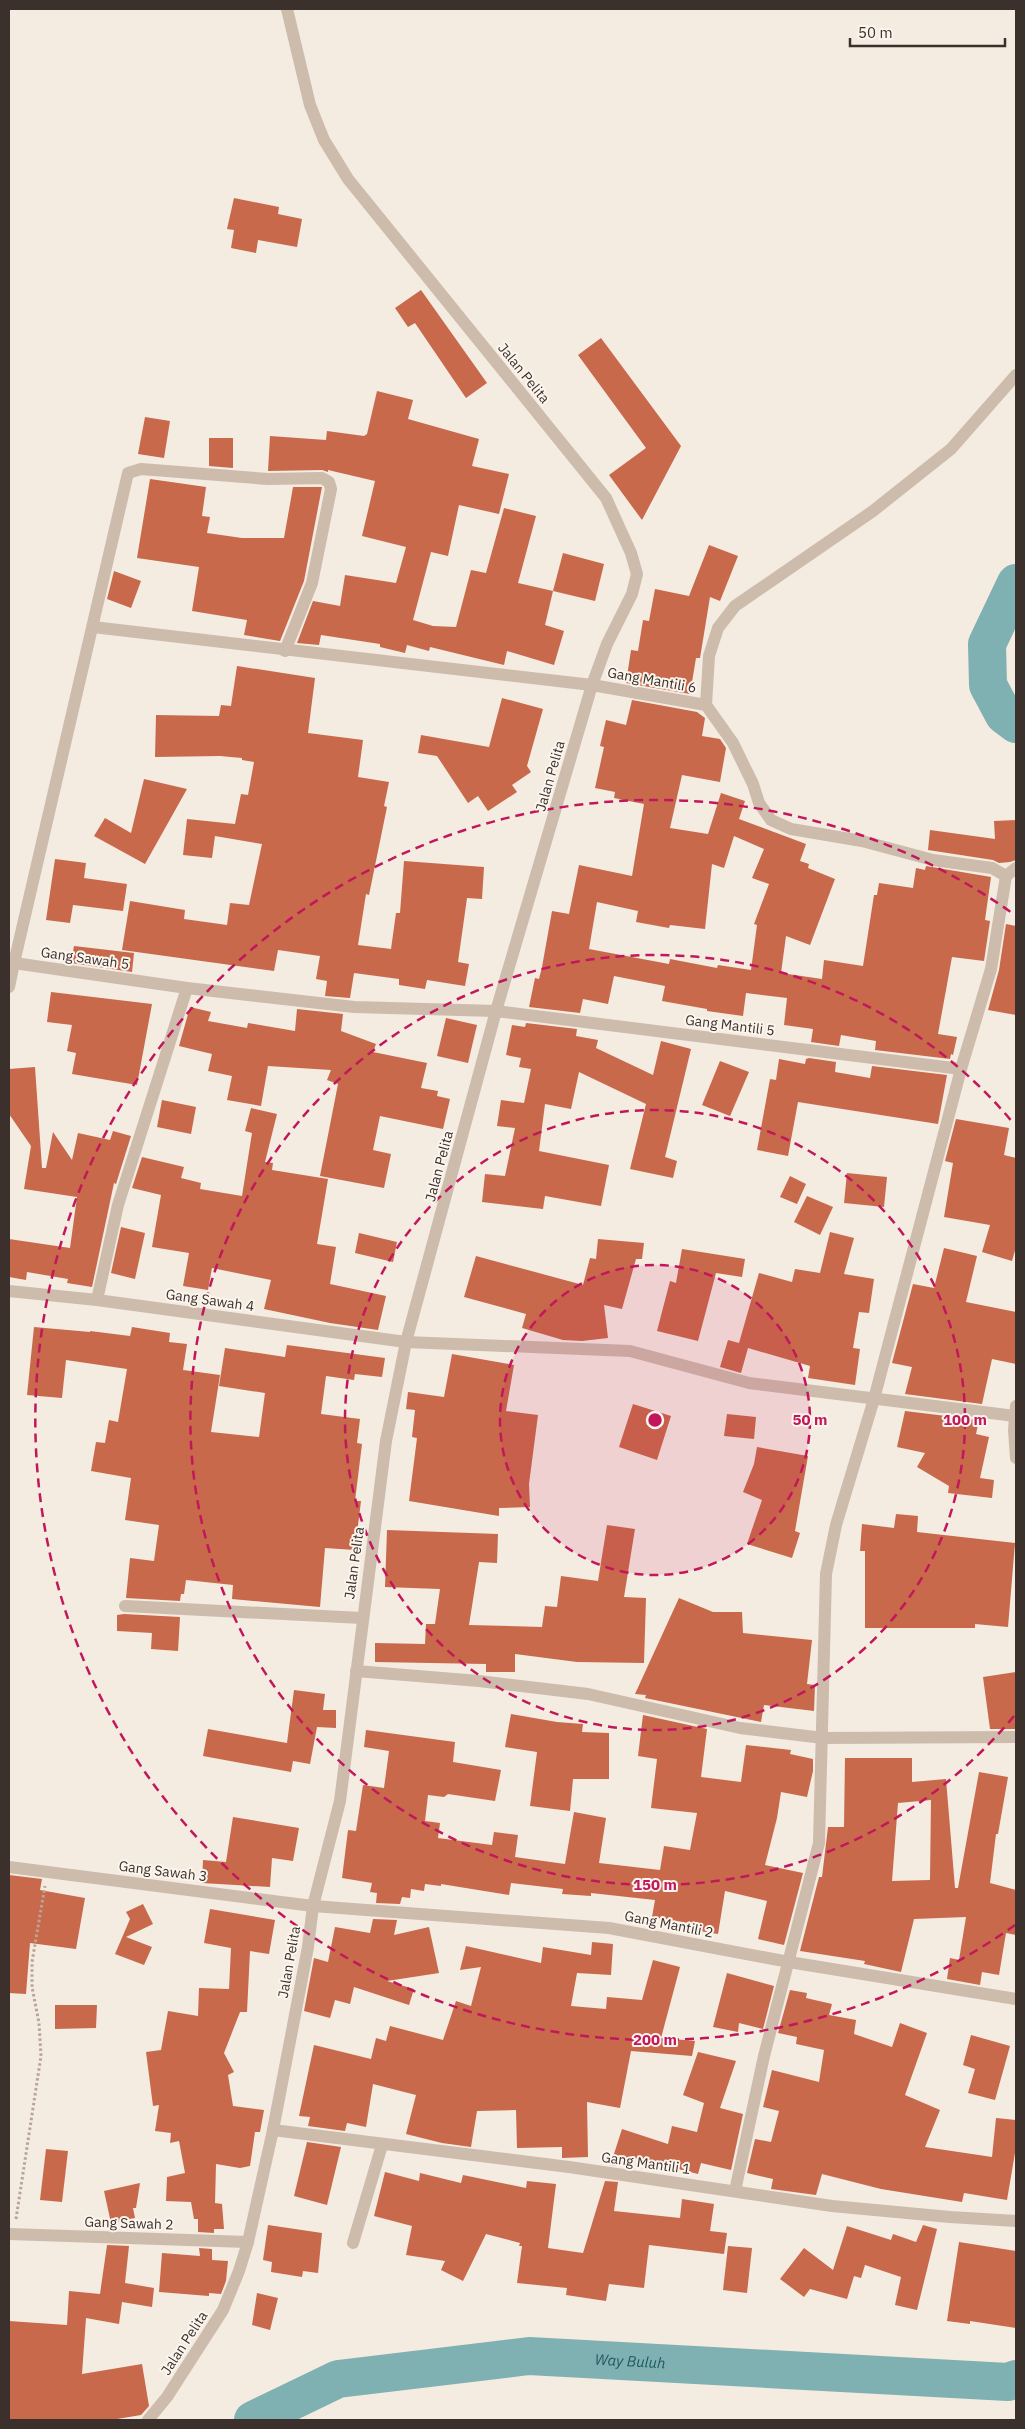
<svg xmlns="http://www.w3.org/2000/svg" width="1025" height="2429" viewBox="0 0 1025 2429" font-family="'IBM Plex Sans',sans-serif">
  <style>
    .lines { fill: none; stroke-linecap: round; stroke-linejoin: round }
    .river { stroke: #7fb0b2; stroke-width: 38 }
    .building { fill: #c8694b; fill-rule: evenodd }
    .path { stroke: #b9a596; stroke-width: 3; stroke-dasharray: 2.5 2.5; stroke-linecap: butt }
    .minor { stroke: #cdbbac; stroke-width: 12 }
    .tertiary { stroke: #cdbbac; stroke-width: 12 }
    .ring { fill: none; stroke: #c2185b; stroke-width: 2.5; stroke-dasharray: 9 6 }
    .labels { text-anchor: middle; stroke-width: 4; stroke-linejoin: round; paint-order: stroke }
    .street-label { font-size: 14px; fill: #3b302b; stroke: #fbf5ee }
    .water-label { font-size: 15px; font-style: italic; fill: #1f5a5e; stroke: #fbf5ee }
    .centre { fill: #c2185b; stroke: #fbf5ee; stroke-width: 2.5 }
    .ring-label { font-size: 15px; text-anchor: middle; font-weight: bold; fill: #c2185b; stroke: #fbf5ee; stroke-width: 4; stroke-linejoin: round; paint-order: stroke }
  </style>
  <rect width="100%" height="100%" fill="#f4ebe1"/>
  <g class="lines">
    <g class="river">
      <path d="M1016,583L987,644L988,685L1004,715L1016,724"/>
      <path id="s1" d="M253,2420L338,2379L529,2356L1008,2382L1016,2379"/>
    </g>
  </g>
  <g class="building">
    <path d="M234,198L279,207L278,214L302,219L297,247L258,240L256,253L231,248L234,230L227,229Z"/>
    <path d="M421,290L487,383L466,398L415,323L408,327L395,308Z"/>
    <path d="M601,338L681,446L642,520L609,475L646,448L578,355Z"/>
    <path d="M377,391L413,400L408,419L479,439L472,466L509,474L499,514L459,505L448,556L431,552L413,620L433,626L456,627L471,570L486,573L504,508L536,516L518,583L553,591L545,625L564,631L554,665L507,651L504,665L430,647L429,651L407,645L405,653L380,647V644L321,635L319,645L297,643L313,601L340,606L345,575L396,583L406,547L362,536L375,481L328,470V472L322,470L268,471L270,436L326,440L327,431L364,436L367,434Z"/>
    <path d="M145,417L170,421L164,458L138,454Z"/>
    <path d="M209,438H233V468L209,466Z"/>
    <path d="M150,479L206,487L202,516L210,517L207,533L242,538H284L293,487H322L304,581L280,641L244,635L247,620L192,611L199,567L137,558Z"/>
    <path d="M709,545L738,556L720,601L710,597L700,658H696L690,694L626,683L631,650L638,651L643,620L649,621L655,589L689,596Z"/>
    <path d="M563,553L604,564L595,601L553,591Z"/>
    <path d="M114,571L141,581L131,608L107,599Z"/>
    <path d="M237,666L315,678L308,733L363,740L358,777L389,782L384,806L387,807L369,895L366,894L358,945L391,949L396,913H400L404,861L484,867L482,899L467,898L458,962L469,964L465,986L427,980L425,989L399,985V979L354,973L350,998L325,996L327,981L316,979L320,956L278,950L274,971L122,950L130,901L185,910L184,919L227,925L230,903L249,905L262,844L215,836L212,858L183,855L187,819L235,824L241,794L248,795L254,762L242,760V758L220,756L155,757L156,715L219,716L221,705L231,706Z"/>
    <path d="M502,698L543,709L527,766L531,772L512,785L517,792L488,811L478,796L468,803L437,756L418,753L421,735L489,747Z"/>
    <path d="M632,700L697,712L705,718L702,736L720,739L726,748L720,782L682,775L670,828L708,834L721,793L745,801L739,819L806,844L800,861L809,864L808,868L835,879L810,945L786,936L781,973L822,979L824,960L863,966L874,895H877L879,883L913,888L916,868L925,870L926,866L991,877L985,920L990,921L984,961L952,957L938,1034L957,1037L953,1055L951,1054L950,1059L875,1050L876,1041L841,1035L839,1046L811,1042L813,1029L784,1025L787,998L746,993L743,1016L707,1011V1009L662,1001L665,986L614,976L608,1004L583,999L580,1013L529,1007L535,978L539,979L542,967L552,911L569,914L579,865L632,876L644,804L614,798L615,792L595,788L604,747L600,746L606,720L626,725ZM734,836L764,849L752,878L769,884L754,924L757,925L751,970L718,965L717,968L670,959L669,964L589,949L597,902L638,911L636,922L669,928L670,925L705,929L712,864L724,868Z"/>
    <path d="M144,779L187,789L145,864L94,836L105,818L131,833Z"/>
    <path d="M1016,820V860L1010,862L999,863L993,860L928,850L930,830L995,839L994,821Z"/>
    <path d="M55,859L86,863L84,878L127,884L123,911L73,905L70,923L46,920Z"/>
    <path d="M1006,924L1016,926V1015L988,1010L999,970Z"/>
    <path d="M74,946L134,953L132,972L71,963Z"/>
    <path d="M51,992L152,1004L137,1085L72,1074L76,1053L67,1051L72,1025L47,1022Z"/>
    <path d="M190,1007L211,1012L208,1021L247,1028L248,1023L295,1031L297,1009L343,1014L341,1031L376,1044L373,1052L427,1063L421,1088L438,1091L437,1096L450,1099L443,1129L380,1116L373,1150L391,1154L384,1188L320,1176L338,1084L327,1080L331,1070L268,1066L261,1106L227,1100L232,1076L208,1071L212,1054L179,1046Z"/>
    <path d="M446,1018L477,1025L468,1063L437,1056Z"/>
    <path d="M526,1023L577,1029L576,1036L598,1040L596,1048L653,1075L661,1041L691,1049L665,1157L677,1161L673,1178L630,1169L646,1104L579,1072L571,1109L545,1104L539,1151L609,1165L601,1206L545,1196L543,1209L482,1202L485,1174L505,1176L515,1128L497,1126L501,1100L524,1103L531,1069L519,1067L521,1058L506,1055L512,1025L525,1027Z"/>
    <path d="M809,1058L836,1062L835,1072L870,1078L872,1066L947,1075L938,1124L798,1102L788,1156L757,1150L770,1079L776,1080L779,1059L805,1064L806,1059Z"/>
    <path d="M720,1061L749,1072L730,1116L702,1105Z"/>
    <path d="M35,1067L42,1168H46L53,1132L72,1160L78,1133L110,1140L113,1131L131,1136L116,1184L114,1183L92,1287L67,1283L68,1279L27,1272L26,1280L9,1277V1239L70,1248L77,1197L24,1189L31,1146L9,1114V1069Z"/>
    <path d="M162,1100L196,1107L191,1134L157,1127Z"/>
    <path d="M251,1108L277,1114L265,1162L273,1163L272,1170L328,1179L317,1244L336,1247L330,1284L386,1296L378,1330L330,1323L264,1309L271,1280L212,1268L208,1290L183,1286L189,1253L152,1247L161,1195L132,1188L142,1157L184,1167L181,1178L201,1183L200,1189L242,1196L252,1133L245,1131Z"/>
    <path d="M956,1119L1009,1128L1004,1155L1016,1158V1247L1012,1261L982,1252L990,1225L944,1217L953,1163L945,1161Z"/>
    <path d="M847,1173L887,1177L884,1207L844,1203Z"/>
    <path d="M790,1176L806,1184L797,1204L780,1197Z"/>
    <path d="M807,1196L833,1207L820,1235L794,1222Z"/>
    <path d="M121,1227L145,1233L135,1279L111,1273Z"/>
    <path d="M830,1232L854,1238L844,1274L874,1279L869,1313L859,1312L853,1348L860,1349L855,1385L808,1378L810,1366L748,1348L741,1373L720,1367L728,1340L739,1343L759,1273L792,1282L795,1269L820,1273Z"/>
    <path d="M359,1233L397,1242L393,1262L355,1253Z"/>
    <path d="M598,1239L644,1243L642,1259H636L622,1309L604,1305L608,1338L582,1341L563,1340L522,1328L526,1314L464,1297L476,1256L583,1285L590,1258L596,1259Z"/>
    <path d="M944,1248L977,1256L966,1302L1016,1312V1364L992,1359L982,1404L905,1394L912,1367L892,1363L913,1284L934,1288Z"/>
    <path d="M682,1249L745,1259L742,1277L716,1273L698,1341L657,1331L670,1281L676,1283Z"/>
    <path d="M34,1327L90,1332V1331L130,1336L132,1327L170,1333L169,1342L187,1344L183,1370L220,1375L211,1432L259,1437L265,1393L219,1386L225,1348L285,1357L287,1345L385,1358L382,1377L355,1374L354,1380L326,1376L321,1414L360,1419L357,1443L362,1444L355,1501H361L355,1550L325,1548L320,1607L232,1599L233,1585L186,1580L184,1594H181L180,1601L126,1598L130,1558L154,1561L159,1525L125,1520L131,1478L91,1471L96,1442L105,1443L109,1420L118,1422L127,1369L66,1360L62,1398L27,1395Z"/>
    <path d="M452,1354L514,1365L506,1411L538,1415L529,1484L530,1507L499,1508V1516L409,1501L417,1438L412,1437L415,1410L406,1409L408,1392L444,1397Z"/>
    <path d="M633,1404L671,1416L657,1460L619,1447Z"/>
    <path d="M905,1411L979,1420L976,1434L989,1437L980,1478L994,1480L992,1498L948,1493L949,1486L917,1467L925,1453L897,1447Z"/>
    <path d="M727,1414L756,1417L754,1439L724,1436Z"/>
    <path d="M757,1447L808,1456L795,1531L800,1533L792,1558L747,1544L762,1500L743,1492L754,1464Z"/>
    <path d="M896,1514L918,1516L917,1532L1015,1543L1008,1627L975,1624V1628H865V1551H860L862,1524L894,1528Z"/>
    <path d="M607,1525L635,1529L624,1597L646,1598L644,1663L577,1662L515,1654V1672H486V1664L375,1662V1643L425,1644L426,1624H435L440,1589L385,1587L387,1530L498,1534L497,1563L479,1562L469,1625L542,1627L545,1606L557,1607L561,1576L598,1581Z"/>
    <path d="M679,1598L713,1612H742L743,1633L812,1640L807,1684L815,1685L814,1711L764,1705L761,1722L645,1698L646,1695L635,1694Z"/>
    <path d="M124,1614L180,1617L178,1651L151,1649L152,1633L117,1631V1615Z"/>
    <path d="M1016,1672V1729H990L983,1677Z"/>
    <path d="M294,1690L325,1694L323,1710H336V1728L317,1727L310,1764L293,1761L291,1772L203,1756L208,1729L287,1743Z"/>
    <path d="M511,1714L557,1722L583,1724L582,1732L609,1733V1779H573L570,1811L530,1806L537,1752L505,1747Z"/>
    <path d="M643,1715L707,1729L701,1777L741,1782L746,1745L791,1750L790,1754L813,1759V1771L807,1797L781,1792L777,1818L765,1865L803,1873L784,1945L758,1939L767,1901L725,1891L718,1934L694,1930L695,1924L652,1917L655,1900L591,1893V1896L562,1894L563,1889L511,1883L509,1895L441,1884V1886L425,1884L424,1891L411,1889L410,1898L402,1897L400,1904L376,1903L377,1893L370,1892L372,1883L342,1878L348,1830L356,1831L363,1785L384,1788L389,1751L364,1747L366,1730L455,1742L453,1762L501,1770L495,1801L448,1794L444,1797L428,1795L425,1821L440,1823L438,1838L492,1845L494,1832L518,1835L515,1857L565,1864L574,1812L606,1818L599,1863L660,1870L664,1846L690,1850L697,1813L651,1808L657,1759L638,1756Z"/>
    <path d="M845,1758H912V1782L946,1779L955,1888H958L979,1772L1008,1777L998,1834H996L990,1883L1016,1890V1935L1006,1933L999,1975L982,1972L980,1985L947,1979L950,1958L959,1960L966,1917L914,1919L901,1972L864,1964L865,1961L800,1951L819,1877H822L828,1827H844ZM931,1800L930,1880L892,1881L898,1803Z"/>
    <path d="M233,1817L299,1828L293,1861L272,1858L270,1887L202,1883L203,1860L226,1862Z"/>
    <path d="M9,1875L42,1879L40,1890L85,1898L76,1949L30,1943L26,1994L9,1993Z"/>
    <path d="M143,1904L153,1924L126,1937L152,1947L144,1965L115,1954L130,1919L126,1912Z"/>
    <path d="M210,1909L275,1920L269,1954L250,1951L247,2012H240L224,2053L234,2072L228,2075L233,2106L264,2110L260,2132H255L250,2166L240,2168L216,2164L215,2203L222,2204L224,2229H214V2233L198,2232V2219H194L191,2202L166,2201L167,2177L185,2173L179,2141L170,2143L171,2133L155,2131L159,2105L153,2106L146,2052L161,2050L168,2011L198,2016L199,1988L229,1989L231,1948L204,1943Z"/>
    <path d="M373,1919L397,1920L394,1935L429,1927L439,1973L387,1981L414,1989L409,2005L354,1987L350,2004L335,2000L330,2018L304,2011L314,1958L328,1962L335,1927L370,1933Z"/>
    <path d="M592,1942L613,1944L611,1975L577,1973L571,2006L606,2009L607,1997L642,2000L653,1960L680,1967L661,2038L695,2041L692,2056L631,2051L620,2108L587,2102L588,2157L562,2158V2147L517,2148L516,2110L477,2111L471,2147L442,2143L406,2134L416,2095L373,2084L366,2127L347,2123L345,2131L308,2126L310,2117L299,2116L314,2045L371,2059L376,2038L386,2041L390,2026L443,2040L456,2001L471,2006L481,1967L460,1970L466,1946L541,1963L543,1947L591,1955Z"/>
    <path d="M727,1973L774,1986L763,2029L739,2023L738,2032L713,2027Z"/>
    <path d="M790,1990L807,1993L806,1998L832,2004L829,2015L856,2020L854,2034L892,2047L900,2023L927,2033L905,2095L940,2110L925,2147L992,2157L996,2118L1016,2120V2147L1007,2200L964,2193L962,2202L881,2189L822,2174L816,2195L771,2189L773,2179L747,2173L755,2139L771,2142L779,2111L763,2107L772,2070L819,2082L824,2050L796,2044L797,2037L778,2033Z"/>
    <path d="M55,2005H97L96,2028L55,2029Z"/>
    <path d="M971,2035L1010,2046L995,2100L968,2093L975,2069L963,2065Z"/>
    <path d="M698,2052L736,2061L720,2108L743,2114L731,2170L701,2163L698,2174L635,2158L633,2164L613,2157L622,2129L668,2144L672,2126L697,2132L704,2103L683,2095Z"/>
    <path d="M307,2142L341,2147L327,2205L294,2196Z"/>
    <path d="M46,2149L68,2151L62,2202L40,2200Z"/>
    <path d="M612,2160L621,2162V2166L610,2165Z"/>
    <path d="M385,2172L419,2181L420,2173L461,2183L463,2175L526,2188L527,2181L556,2184L548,2248L583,2253L605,2181L618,2182L614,2211L680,2218L682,2199L714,2204L710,2231L727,2233L724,2254L649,2245L644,2288L609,2284L606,2301L566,2295L567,2288L517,2283L522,2246H519L520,2243L486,2234L463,2281L441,2270L445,2261L406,2255L412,2226L374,2216Z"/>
    <path d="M140,2183L136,2208H133L135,2218L111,2223L104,2191Z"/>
    <path d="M268,2225L322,2233L318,2273L303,2271L302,2277L271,2272L272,2262L263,2260Z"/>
    <path d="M923,2225L937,2229L917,2310L895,2305L901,2277L865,2265L861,2278L854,2276L847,2299L810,2289L804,2297L780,2279L804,2248L833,2270L847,2226L891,2240L893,2234L916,2242Z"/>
    <path d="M959,2242L1016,2251V2328L970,2321V2324L947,2321Z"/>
    <path d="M107,2245L129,2246L125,2283L154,2288L152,2307L122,2302L119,2324L86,2318L82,2374L142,2364L149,2406L141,2415L111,2420H9V2321L67,2325L69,2291L100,2294Z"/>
    <path d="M728,2246L752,2248L747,2293L723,2290Z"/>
    <path d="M199,2248L212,2249V2260L228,2261L226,2281L221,2294L209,2293V2296L159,2292L162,2253L200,2256Z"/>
    <path d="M257,2293L278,2298L270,2330L252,2325Z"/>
  </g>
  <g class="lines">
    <path class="path" d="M16,2219L41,2056L39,2023L32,1987V1962L45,1886"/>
    <g class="minor">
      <path d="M1016,375L951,449L873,511L735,606L718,628L709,656L706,705L733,743L753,784L759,803L771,820L791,829L862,841L933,860L992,868L1006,876L1016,868"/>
      <path d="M93,627L592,685L706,705"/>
      <path d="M285,651L312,583L331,489L329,482L322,478L268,479L141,469L128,473L14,963L187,988L354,1007L496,1011L961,1069"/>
      <path d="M9,987L14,963"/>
      <path d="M9,1291L97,1300L406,1342L630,1351L749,1383L1015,1416"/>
      <path d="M97,1300L118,1205L187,988"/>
      <path d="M1016,1406L1014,1430L1016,1458"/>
      <path d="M125,1606L362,1618"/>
      <path d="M356,1671L479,1681L588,1694L740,1728L823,1738L1016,1737"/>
      <path d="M9,1867L313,1906L609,1928L789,1962L1016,1999"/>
      <path d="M273,2130L569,2167L832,2206L950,2217L1016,2221"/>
      <path d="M735,2191L764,2056L819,1843L826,1574L836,1525L874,1399L961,1069L991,969L1006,876"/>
      <path d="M9,2234L248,2242"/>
      <path d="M353,2243L382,2145"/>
    </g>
    <path class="tertiary" d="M148,2420L167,2397L223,2310L239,2271L248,2242L273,2130L308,1947L313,1906L340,1801L386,1441L406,1342L496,1011L592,685L607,644L632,594L637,574L631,553L606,498L348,179L324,140L310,105L287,9"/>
  </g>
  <circle cx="655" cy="1420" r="155" fill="#c2185b" fill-opacity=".12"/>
  <g class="ring">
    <circle cx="655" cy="1420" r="155"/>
    <circle cx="655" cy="1420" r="310"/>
    <path d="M1014 1716A465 465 0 1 1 1014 1124"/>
    <path d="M1015 1925A620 620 0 1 1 1015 915"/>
  </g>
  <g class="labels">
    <g class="street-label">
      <text transform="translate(524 373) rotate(51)" y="5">Jalan Pelita</text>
      <text transform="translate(652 680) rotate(10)" y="5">Gang Mantili 6</text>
      <text transform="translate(550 776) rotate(-74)" y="5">Jalan Pelita</text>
      <text transform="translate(85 958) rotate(8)" y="5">Gang Sawah 5</text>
      <text transform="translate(730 1025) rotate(7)" y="5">Gang Mantili 5</text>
      <text transform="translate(439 1166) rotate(-75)" y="5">Jalan Pelita</text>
      <text transform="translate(210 1300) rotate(8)" y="5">Gang Sawah 4</text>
      <text transform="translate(354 1563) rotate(-82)" y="5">Jalan Pelita</text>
      <text transform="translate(163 1871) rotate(7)" y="5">Gang Sawah 3</text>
      <text transform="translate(669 1924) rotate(11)" y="5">Gang Mantili 2</text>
      <text transform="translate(289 1962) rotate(-80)" y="5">Jalan Pelita</text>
      <text transform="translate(646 2163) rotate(8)" y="5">Gang Mantili 1</text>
      <text transform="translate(129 2223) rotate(2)" y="5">Gang Sawah 2</text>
      <text transform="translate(184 2343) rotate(-57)" y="5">Jalan Pelita</text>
    </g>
    <g class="water-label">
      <text dy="5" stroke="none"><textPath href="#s1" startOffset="388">Way Buluh</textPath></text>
    </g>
  </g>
  <circle cx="655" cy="1420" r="8" class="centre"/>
  <g class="ring-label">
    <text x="810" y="1425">50 m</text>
    <text x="965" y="1425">100 m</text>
    <text x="655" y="1890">150 m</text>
    <text x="655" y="2045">200 m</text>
  </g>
  <rect width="1025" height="2429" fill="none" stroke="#3b302b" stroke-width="20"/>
  <path d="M850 38v8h155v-8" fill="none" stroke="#3b302b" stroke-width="2.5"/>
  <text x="858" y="38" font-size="15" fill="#3b302b" stroke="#fbf5ee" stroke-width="4" paint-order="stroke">50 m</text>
</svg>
